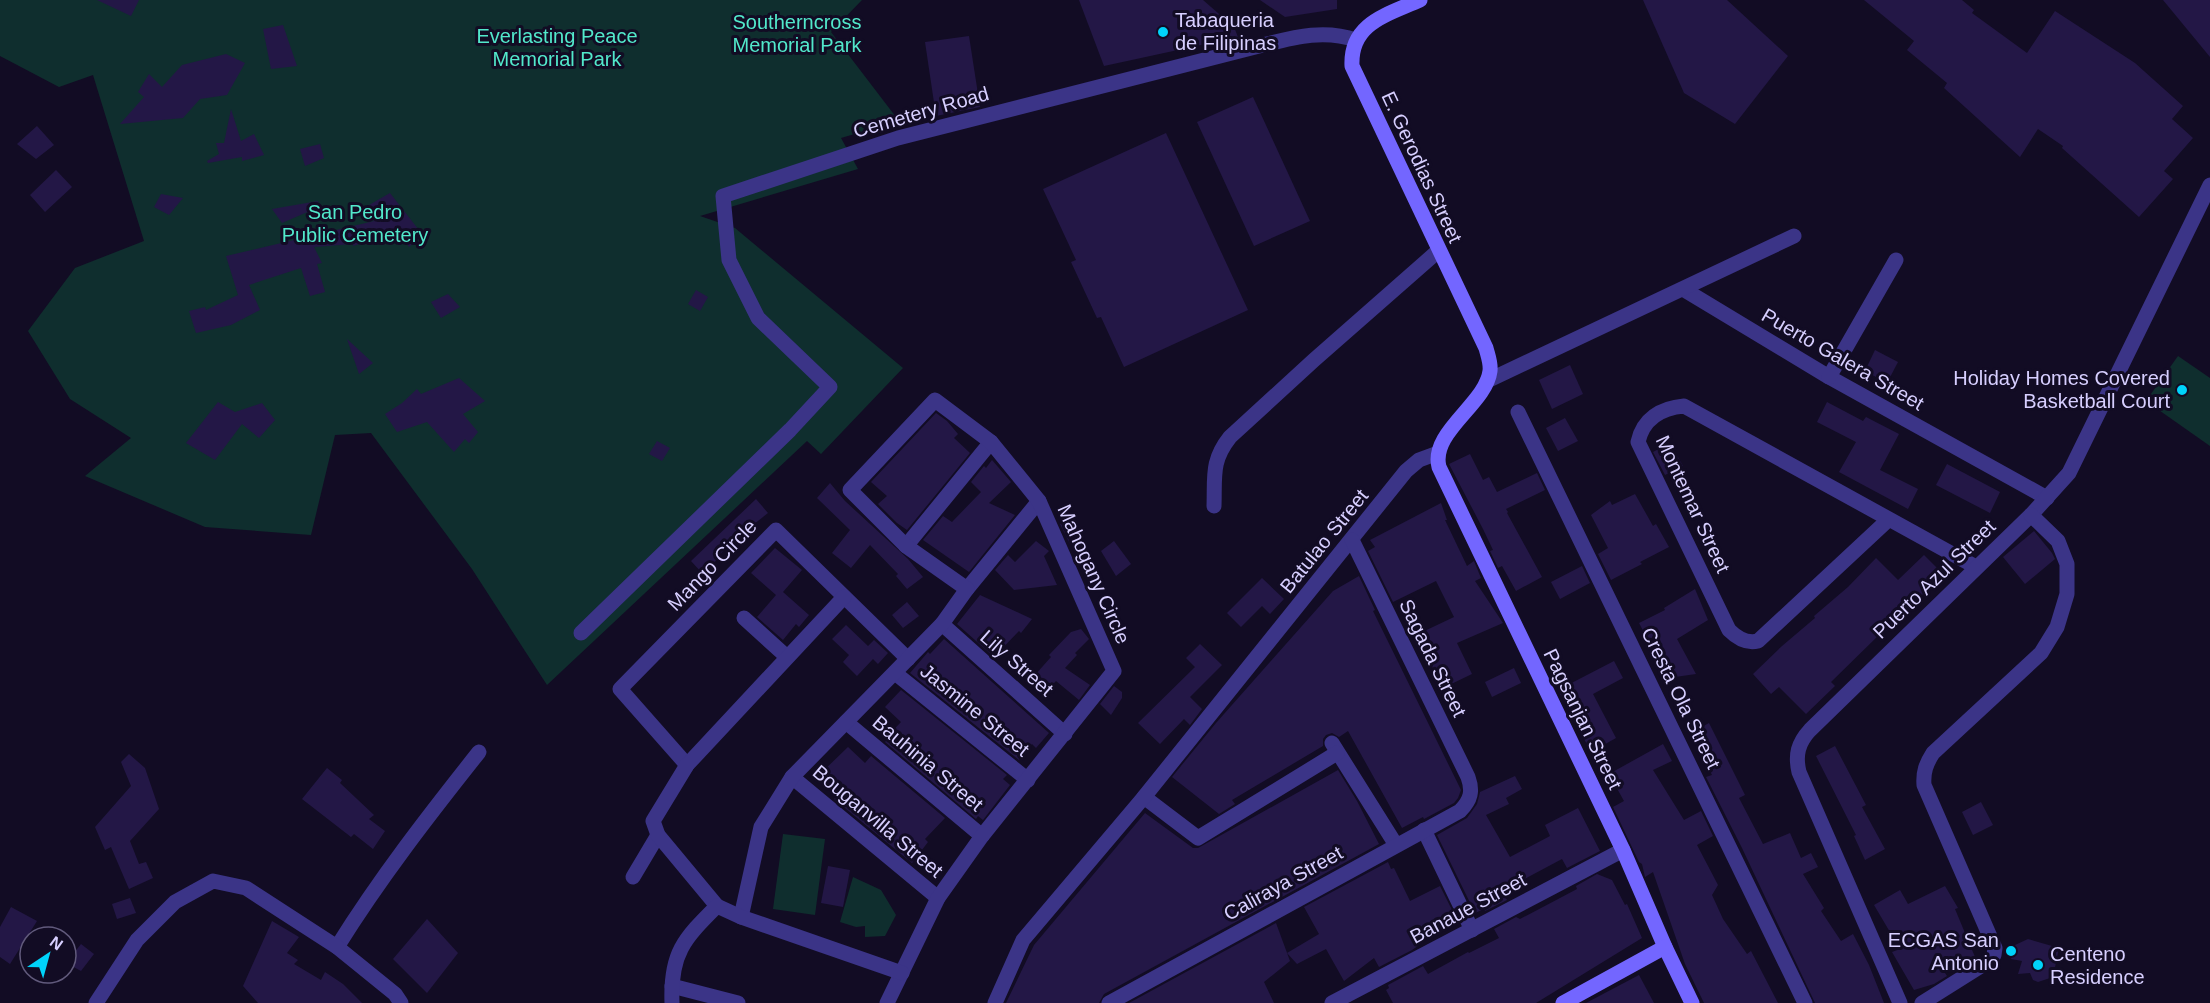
<svg xmlns="http://www.w3.org/2000/svg" width="2210" height="1003" viewBox="0 0 2210 1003" font-family="Arial,sans-serif">
  <style>
    .green { fill: #0f2e2e }
    .building { fill: #231746 }
    .lines { fill: none; stroke-linecap: round; stroke-linejoin: round }
    .street { stroke: #3b3487; stroke-width: 15 }
    .secondary { stroke: #7366ff; stroke-width: 15 }
    .poi-dot { fill: #00d3fa; stroke: #120c24; stroke-width: 2 }
    .labels { text-anchor: middle; stroke-width: 6; stroke-linejoin: round; paint-order: stroke }
    .poi-label { font-size: 20px; fill: #d7cfff; stroke: #120c24; text-anchor: start }
    .park-label { font-size: 20px; fill: #52e8cb; stroke: #120c24 }
    .street-label { font-size: 20px; fill: #d7cfff; stroke: #120c24 }
  </style>
  <rect width="100%" height="100%" fill="#120c24"/>
  <g class="green">
    <path d="M0,0H862L831,32L899,121L841,138L858,169L700,216L735,228L903,368L821,454L807,441L547,685L472,569L371,433L335,435L311,535L205,527L85,476L131,438L70,399L28,331L75,268L144,241L93,75L59,87L0,56Z"/>
    <path d="M2178,356L2210,378V446L2146,401Z"/>
    <path d="M783,834L825,839L815,915L773,909Z"/>
    <path d="M853,877L881,890L896,915L885,936L865,937V926L856,927L840,922Z"/>
  </g>
  <g class="building">
    <path d="M97,0H139L131,16Z"/>
    <path d="M1079,0H1203L1234,27L1238,37L1104,66Z"/>
    <path d="M1260,0H1337V9L1285,17Z"/>
    <path d="M1643,0H1727L1788,56L1735,124L1684,93Z"/>
    <path d="M1864,0H1962L1974,10L1972,13L2027,53L2055,11L2135,63L2183,106L2172,119L2193,138L2164,171L2173,179L2139,217L2062,148L2063,146L2038,129L2020,157L1944,88L1947,83L1907,50L1914,41Z"/>
    <path d="M2163,0H2210V57Z"/>
    <path d="M283,25L297,66L271,69L263,29Z"/>
    <path d="M969,36L980,107L936,116L925,42Z"/>
    <path d="M226,54L245,63L227,95L200,99L183,118L120,124L144,97L138,92L149,74L162,87L182,65Z"/>
    <path d="M1253,97L1310,221L1254,246L1197,122Z"/>
    <path d="M231,109L241,141L254,134L264,155L242,161V157L208,163L207,161L219,154L216,143H224Z"/>
    <path d="M37,126L54,145L36,159L17,144Z"/>
    <path d="M1166,133L1248,310L1124,367L1101,317L1097,318L1071,262L1076,260L1043,189Z"/>
    <path d="M320,144L324,158L305,166L300,149Z"/>
    <path d="M56,170L72,187L45,212L30,195Z"/>
    <path d="M390,193L422,234L409,247L402,237L378,244L377,239L353,246V244L314,247L322,263L317,264L325,292L310,296L301,268L249,285L260,310L231,325L196,333L189,311L205,307L206,310L238,295L226,256L374,221L362,209Z"/>
    <path d="M161,194L183,198L169,215L154,207Z"/>
    <path d="M318,201L319,207L282,223L272,209Z"/>
    <path d="M696,290L708,297L700,311L688,304Z"/>
    <path d="M448,294L460,307L441,318L431,302Z"/>
    <path d="M347,339L373,363L359,374Z"/>
    <path d="M1875,350L1898,362L1887,383L1865,371Z"/>
    <path d="M1570,365L1583,394L1552,409L1539,380Z"/>
    <path d="M459,378L485,401L463,414L478,432L469,443L465,439L454,452L427,422L397,432L385,414L402,403L417,389L421,394Z"/>
    <path d="M218,402L235,412L262,403L275,420L259,438L242,424L215,460L186,443Z"/>
    <path d="M1827,402L1863,421L1866,417L1899,434L1880,470L1918,489L1908,509L1839,472L1856,442L1817,422Z"/>
    <path d="M936,413L947,421L958,434L954,438L970,453L907,530L897,523L878,504L887,496L871,482Z"/>
    <path d="M1565,418L1578,441L1558,451L1546,428Z"/>
    <path d="M657,441L670,448L662,461L649,454Z"/>
    <path d="M1670,443L1683,466L1665,475L1653,452Z"/>
    <path d="M1470,454L1483,480L1489,477L1497,492L1537,473L1545,490L1506,509L1508,512L1507,513L1542,577L1516,591L1502,566L1498,568L1490,551L1493,550L1483,529L1449,464Z"/>
    <path d="M992,460L1011,482L989,503L1015,515L969,572L923,540L943,516L952,522L981,492L971,482L984,466L986,468Z"/>
    <path d="M1947,464L2000,492L1990,513L1936,485Z"/>
    <path d="M830,483L845,501L908,559L923,577L907,589L896,576L898,574L870,545L851,568L832,553L850,530L817,498Z"/>
    <path d="M1635,494L1653,526L1656,524L1669,547L1640,562L1642,564L1611,580L1598,554L1608,548L1591,515L1610,501L1612,505Z"/>
    <path d="M756,499L768,513L749,528L751,530L717,556L719,558L702,573L691,561Z"/>
    <path d="M1441,503L1447,520H1445L1467,566L1474,561L1481,578L1475,581L1503,623L1457,643L1472,674L1443,688L1416,635L1454,617L1436,581L1393,602L1368,551L1375,547L1370,540Z"/>
    <path d="M1073,518L1083,534L1070,544L1060,524Z"/>
    <path d="M2034,531L2052,553L2055,559L2025,584L2003,557Z"/>
    <path d="M1036,541L1049,551L1044,556L1057,585L1014,590L995,570L1008,555L1015,562Z"/>
    <path d="M1114,541L1131,564L1116,576L1101,551Z"/>
    <path d="M775,548L802,570L783,592L809,615L799,627L796,624L783,640L757,617L776,595L751,573Z"/>
    <path d="M1924,555L1943,574L1882,635L1881,633L1831,682L1835,686L1806,714L1779,687L1771,694L1753,674L1782,646L1815,618L1814,616L1848,587L1876,558L1898,580Z"/>
    <path d="M1582,566L1590,583L1560,599L1551,582Z"/>
    <path d="M1359,576L1375,610L1373,611L1461,790L1458,798L1454,803L1424,819L1423,817L1402,828L1348,731L1339,737L1332,733L1326,735L1323,739V746L1232,800L1235,804L1219,814L1172,777L1216,723L1333,591Z"/>
    <path d="M1262,578L1284,599L1270,614L1262,606L1241,627L1227,613Z"/>
    <path d="M1695,589L1708,620L1677,639L1696,674L1668,678L1639,623L1665,610L1664,608Z"/>
    <path d="M980,595L1032,619L1021,633L1019,631L994,657L957,624Z"/>
    <path d="M907,602L919,616L903,628L892,615Z"/>
    <path d="M846,625L868,646L874,640L888,653L878,664L873,659L857,676L843,662L849,655L832,639Z"/>
    <path d="M1081,629L1089,639L1075,653L1077,655L1065,668L1090,685L1079,700L1056,681L1049,688L1035,675L1051,657L1049,655L1071,632Z"/>
    <path d="M944,639L1049,733L1036,748L1032,744L1019,760L910,673L928,652L930,654Z"/>
    <path d="M1200,644L1222,665L1190,697L1202,709L1190,725L1184,719L1160,744L1138,723L1195,667L1186,658Z"/>
    <path d="M1614,661L1623,678L1593,694L1616,738L1591,752L1558,690Z"/>
    <path d="M1514,668L1521,683L1492,697L1485,682Z"/>
    <path d="M1114,686L1122,692V698L1111,715L1100,704Z"/>
    <path d="M901,690L1007,775L1003,779L1010,785L983,820L978,816L976,819L885,742L887,740L885,739L901,722L885,707Z"/>
    <path d="M1709,723L1745,795L1739,798L1763,844L1790,833L1801,858L1811,853L1818,867L1803,874L1824,908L1821,911L1841,941L1853,934L1869,965L1884,1003H1815L1742,848L1706,777L1712,775L1691,733Z"/>
    <path d="M1663,744L1672,761L1653,770L1684,820L1701,811L1713,836L1697,845L1718,885L1712,895L1723,919L1747,954L1751,951L1778,1003H1704L1685,964L1653,872L1645,877L1642,864L1639,862L1613,807L1624,801L1609,774Z"/>
    <path d="M1835,746L1866,805L1862,807L1885,849L1865,860L1854,836L1856,835L1816,756Z"/>
    <path d="M848,747L865,763L871,756L945,818L925,839L928,842L912,863L834,799L837,796L817,777Z"/>
    <path d="M129,754L145,768L159,809L130,841L139,864L146,862L153,878L129,889L111,847L105,850L95,827L131,786L121,762Z"/>
    <path d="M327,768L342,780L340,783L374,815L369,819L385,831L373,849L354,834L351,837L302,799Z"/>
    <path d="M1338,770L1357,801L1379,844L1104,994L1099,1003H1006L1034,945L1145,813L1193,848H1198Z"/>
    <path d="M1515,776L1522,789L1506,798L1509,804L1486,815L1510,857L1550,836L1545,825L1578,808L1600,851L1567,868L1562,859L1502,891L1507,900L1485,911L1484,909L1475,913L1437,835L1467,818L1477,804L1480,792Z"/>
    <path d="M1981,802L1993,825L1973,835L1962,812Z"/>
    <path d="M1388,862L1391,869L1394,868L1410,901L1440,886L1457,920L1454,922L1455,924L1421,941L1422,943L1412,950L1379,967L1374,958L1344,981L1326,949L1297,964L1287,953L1319,934L1304,907Z"/>
    <path d="M828,866L850,870L843,907L821,903Z"/>
    <path d="M1597,874L1612,880L1625,905L1627,904L1642,938L1536,1003H1393L1386,990L1389,988L1388,985L1423,966L1428,974L1468,952L1469,953L1499,938L1494,929L1516,917L1520,919L1560,898L1577,889L1576,886Z"/>
    <path d="M1945,886L1958,908L1955,909L1975,957L1943,970L1947,976L1934,984L1914,990L1892,952L1900,949L1874,905L1900,890L1908,904Z"/>
    <path d="M130,898L136,913L117,919L112,904Z"/>
    <path d="M11,907L37,921L10,964L0,957V927Z"/>
    <path d="M427,919L458,953L427,993L393,959Z"/>
    <path d="M272,921L299,937L287,953L298,960L294,964L321,980L325,972L343,984L362,1003H258L243,986Z"/>
    <path d="M1276,923L1290,961L1264,982L1274,1003H1129Z"/>
    <path d="M2028,939L2059,948L2053,977L2038,982L2033,980L2030,973L2018,974L2022,961L2011,959L2015,945Z"/>
    <path d="M81,944L94,954L81,971L66,963Z"/>
    <path d="M1639,975L1654,1003H1586Z"/>
  </g>
  <g class="lines">
    <g class="street">
      <path d="M1683,289L1829,377L2047,498"/>
      <path d="M1829,377L1896,260"/>
      <path d="M1487,381L1794,236"/>
      <path d="M1518,412L1805,1003"/>
      <path d="M1214,506C1215,476 1211,461 1230,437L1314,360L1438,251"/>
      <path d="M1888,520L1758,641C1746,644 1737,638 1729,630L1638,442C1643,419 1661,408 1684,406L1976,567"/>
      <path d="M906,546L991,442"/>
      <path d="M967,589L1039,501"/>
      <path d="M744,618L787,657"/>
      <path d="M942,624L1065,734"/>
      <path d="M581,633L790,430L830,387L758,318L729,260L723,196L898,138L1263,45C1295,37 1324,29 1356,40"/>
      <path d="M895,673L1028,780"/>
      <path d="M846,722L982,836"/>
      <path d="M1332,743L1396,845"/>
      <path d="M687,765L620,689L776,530L908,659"/>
      <path d="M792,777L938,898"/>
      <path d="M1144,797L1198,838L1337,753"/>
      <path d="M1424,830L1472,930"/>
      <path d="M633,877L658,835"/>
      <path d="M717,906L658,835L653,821L687,765L844,597"/>
      <path d="M741,917L761,827L792,777L942,624L967,589L906,546L850,490L935,400L991,442L1039,501L1114,671L982,836L938,898L887,1003"/>
      <path d="M337,947C380,878 429,815 479,752"/>
      <path d="M672,986L738,1003"/>
      <path d="M96,1003L137,940L175,902L213,881L246,888L337,947L395,994L401,1003"/>
      <path d="M672,1003C670,953 684,939 717,906L741,917L902,973"/>
      <path d="M995,1003L1023,940L1144,797L1406,471L1419,460L1438,453"/>
      <path d="M1109,1003L1460,811C1471,800 1473,791 1468,777L1352,540"/>
      <path d="M1332,1003L1623,850"/>
      <path d="M1900,1003L1799,772C1795,755 1798,743 1810,730L2031,515L2069,473L2210,185"/>
      <path d="M1922,1003L1989,961L1994,955L1995,948L1924,785C1923,772 1926,764 1933,753L2041,653L2057,627L2067,594V564L2058,541L2031,515"/>
    </g>
    <g class="secondary">
      <path d="M1420,0C1387,15 1350,23 1352,66L1486,348C1488,356 1491,363 1490,371C1486,404 1430,432 1439,467L1623,850L1665,947L1692,1003"/>
      <path d="M1563,1003L1665,947"/>
    </g>
  </g>
  <g class="poi-dot">
    <circle cx="1163" cy="32" r="6"/>
    <circle cx="2182" cy="390" r="6"/>
    <circle cx="2011" cy="951" r="6"/>
    <circle cx="2038" cy="965" r="6"/>
  </g>
  <g class="labels">
    <g class="poi-label">
      <text x="1175" y="27">Tabaqueria<tspan x="1175" dy="23">de Filipinas</tspan></text>
      <text x="2170" y="385" text-anchor="end">Holiday Homes Covered<tspan x="2170" dy="23">Basketball Court</tspan></text>
      <text x="1999" y="947" text-anchor="end">ECGAS San<tspan x="1999" dy="23">Antonio</tspan></text>
      <text x="2050" y="961">Centeno<tspan x="2050" dy="23">Residence</tspan></text>
    </g>
    <g class="park-label">
      <text x="797" y="29">Southerncross<tspan x="797" dy="23">Memorial Park</tspan></text>
      <text x="557" y="43">Everlasting Peace<tspan x="557" dy="23">Memorial Park</tspan></text>
      <text x="355" y="219">San Pedro<tspan x="355" dy="23">Public Cemetery</tspan></text>
    </g>
    <g class="street-label">
      <text transform="translate(921 112) rotate(-16)" y="7">Cemetery Road</text>
      <text transform="translate(1422 167) rotate(65)" y="7">E. Gerodias Street</text>
      <text transform="translate(1843 359) rotate(30)" y="7">Puerto Galera Street</text>
      <text transform="translate(1693 504) rotate(65)" y="7">Montemar Street</text>
      <text transform="translate(1324 541) rotate(-51)" y="7">Batulao Street</text>
      <text transform="translate(712 565) rotate(-46)" y="7">Mango Circle</text>
      <text transform="translate(1094 574) rotate(66)" y="7">Mahogany Circle</text>
      <text transform="translate(1934 579) rotate(-44)" y="7">Puerto Azul Street</text>
      <text transform="translate(1433 658) rotate(64)" y="7">Sagada Street</text>
      <text transform="translate(1017 663) rotate(41)" y="7">Lily Street</text>
      <text transform="translate(1681 698) rotate(64)" y="7">Cresta Ola Street</text>
      <text transform="translate(975 710) rotate(39)" y="7">Jasmine Street</text>
      <text transform="translate(1583 719) rotate(64)" y="7">Pagsanjan Street</text>
      <text transform="translate(928 763) rotate(40)" y="7">Bauhinia Street</text>
      <text transform="translate(878 821) rotate(40)" y="7">Bouganvilla Street</text>
      <text transform="translate(1283 883) rotate(-29)" y="7">Caliraya Street</text>
      <text transform="translate(1468 908) rotate(-28)" y="7">Banaue Street</text>
    </g>
  </g>
  <g transform="translate(48 955) rotate(36)"><circle r="28" fill="#120c24" stroke="#615a7c" stroke-width="1.5"/>
  <path d="M0-4.5L10 22L0 15L-10 22Z" fill="#00d3fa"/>
  <text y="-9" font-size="16" font-weight="bold" text-anchor="middle" fill="#d7cfff">N</text>
  </g>
</svg>
